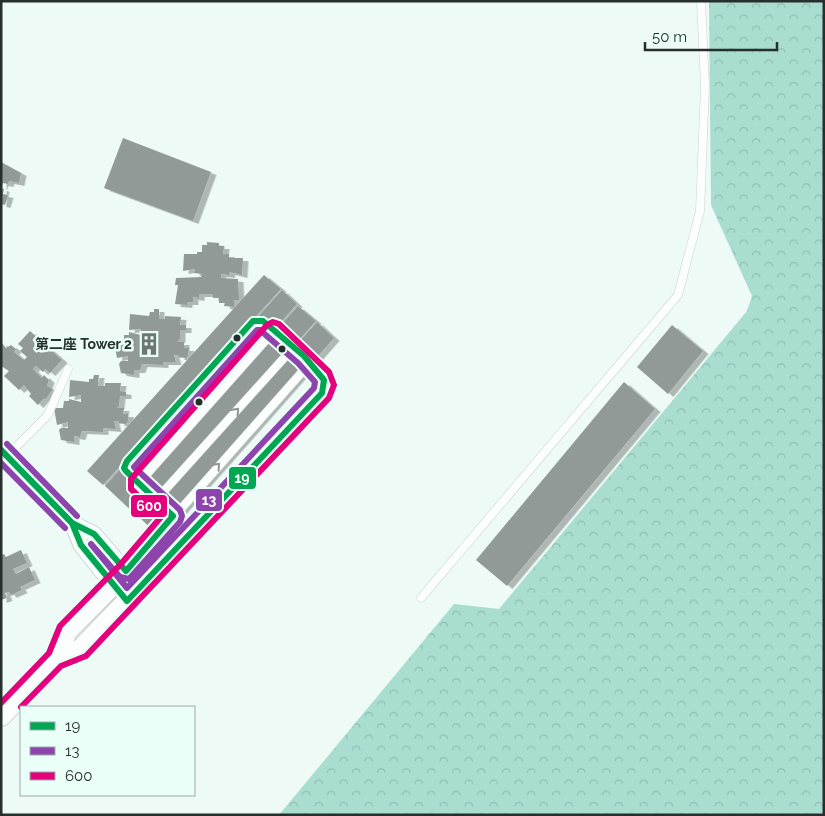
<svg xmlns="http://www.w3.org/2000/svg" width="825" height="816" viewBox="0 0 825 816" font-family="Raleway,'Noto Sans TC',sans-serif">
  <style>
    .forest { fill: url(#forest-crowns) }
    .building { fill: #919a97; filter: url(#shadow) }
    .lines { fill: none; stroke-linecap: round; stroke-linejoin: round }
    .service-casing { stroke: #cad4d1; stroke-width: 9 }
    .minor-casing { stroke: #cad4d1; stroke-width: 17 }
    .tertiary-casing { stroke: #cad4d1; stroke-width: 22 }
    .service { stroke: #fcfefe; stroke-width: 8 }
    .minor { stroke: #fcfefe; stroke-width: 15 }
    .tertiary { stroke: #fcfefe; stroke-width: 20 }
    .bus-1-casing { stroke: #e9fff8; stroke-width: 10 }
    .bus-2-casing { stroke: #e9fff8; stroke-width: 10 }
    .bus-3-casing { stroke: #e9fff8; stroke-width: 10 }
    .bus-1 { stroke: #00a651; stroke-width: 6 }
    .bus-2 { stroke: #8e44ad; stroke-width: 6 }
    .bus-3 { stroke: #e5007d; stroke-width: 6 }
    .oneway { stroke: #929696 }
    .bus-dot { fill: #272f2d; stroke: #e9fff8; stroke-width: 2 }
    .labels { text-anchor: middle; stroke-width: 5; stroke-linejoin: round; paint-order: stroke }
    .poi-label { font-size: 14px; font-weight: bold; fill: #272f2d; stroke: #e9fff8; text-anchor: end }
    .line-badge { stroke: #e9fff8; stroke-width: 2 }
    .badge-label { font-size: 14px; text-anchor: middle; font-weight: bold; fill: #fff }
  </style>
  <defs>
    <pattern id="forest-crowns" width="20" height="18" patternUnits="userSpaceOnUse" patternTransform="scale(1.25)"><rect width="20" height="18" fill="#a8ddd0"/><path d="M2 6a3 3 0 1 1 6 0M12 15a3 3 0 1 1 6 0" fill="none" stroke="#91beb3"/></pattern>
    <filter id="shadow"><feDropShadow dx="5.5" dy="3" stdDeviation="0" flood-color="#0004"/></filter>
  </defs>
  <rect width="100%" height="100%" fill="#eefaf6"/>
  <path class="forest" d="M709,1H824V815H279L454,604L499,609L747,311L752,296L711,205Z"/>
  <g class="building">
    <path d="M123,138L211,172L193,221L104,188Z"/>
    <path d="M1,162L21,173L19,183L9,181L8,184L3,183L1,188Z"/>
    <path d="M1,188L4,189L3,194L8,195L5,205L1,204Z"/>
    <path d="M207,242L219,243V246H224L223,254H229V258H243L242,275L230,272L229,275L221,274V278L238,279L239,300H234V307L224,306L225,303H219V298H213V294H199V298L193,297V302H187V305L175,304L178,285H175L176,278L201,277L202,274L194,273L195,269L183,271L184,254H197V252H202V245H207Z"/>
    <path d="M264,275L281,289L103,485L87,471Z"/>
    <path d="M282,290L297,304L122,502L105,486Z"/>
    <path d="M298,306L316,321L139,518L122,502Z"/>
    <path d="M154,309H159V319H165V316L181,317L180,325H186V330H180V339L177,342H184V348H189L188,355L187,358L179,357V355H174L176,362H163V365L142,364L140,370H134V375L121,373L119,364L121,361H128V356L117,358L114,342H124V335H129V332L141,335V329L129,330L130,314L149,316L150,312H154Z"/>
    <path d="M317,322L334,338L159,536L140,518Z"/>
    <path d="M672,325L703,351L668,394L637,367Z"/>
    <path d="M30,331L62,360L50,373L45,369L43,372L36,366L33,369L42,378L44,375L49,380L47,386L53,389L45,400L44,398L38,405L29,396L31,394L24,385L19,390L4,376L9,371L1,366V342L6,348L11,345L16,349L14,352L24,360L27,357L20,351L23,348L18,344Z"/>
    <path d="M94,375H99L98,386H105V383H121L120,391L126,392V396H120L119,406L117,408H124L123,414H128V421L126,424L119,423V421H114L116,429L103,428V432L82,431L80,437L74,436V442L61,440L59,430L61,428H68V422L57,425L54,408H63L64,401H69V399L81,402V395L69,397L70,380L89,382V379H93Z"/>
    <path d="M624,382L655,409L507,586L476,560Z"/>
    <path d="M21,550L27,563L13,569L16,574L29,567L35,580L20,587L22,590L11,595L9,592L5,593L7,598L1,600V555L4,554L6,557Z"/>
  </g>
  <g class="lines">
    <defs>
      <g id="service">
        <path d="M7,456L48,415L68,369"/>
        <path d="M138,484L274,331"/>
        <path d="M156,500L293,348"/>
        <path d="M127,570L310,363"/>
        <path d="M142,586L322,393L325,385L322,377L263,321H253L127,461L124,468L126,471L173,516"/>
        <path d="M421,598L678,295L700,211L705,86L701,1"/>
      </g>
      <g id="minor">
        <path d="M1,450L72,523L94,534L126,571"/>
        <path d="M72,523L81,545L112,584"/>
      </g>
      <path id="tertiary" d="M1,716L56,658L67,631L126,571L141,587L80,650L56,658"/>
    </defs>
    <use href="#service" class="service-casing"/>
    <use href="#minor" class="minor-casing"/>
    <use href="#tertiary" class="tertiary-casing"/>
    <use href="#service" class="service"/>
    <use href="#minor" class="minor"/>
    <use href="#tertiary" class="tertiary"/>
    <defs>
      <g id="bus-1">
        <path d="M253,321H263L304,356L324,380L322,393L127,601L81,545L72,523L94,534L126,571L173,516L126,471L124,468L127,461Z"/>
        <path d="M1,450L72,523"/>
        <path d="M1,450L72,523"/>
      </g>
      <g id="bus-2">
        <path d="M257,330H260L298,363L315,382L314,388L127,588L91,544L120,577L129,579L180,522L182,516L180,510L134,467Z"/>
        <path d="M7,444L77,516"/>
        <path d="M1,463L65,528"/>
      </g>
      <path id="bus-3" d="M1,703L49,653L60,626L120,565L161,517L131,489V479L267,325L273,322L279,324L329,372L334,385L329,398L86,656L61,666L21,707"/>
    </defs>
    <use href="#bus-1" class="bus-1-casing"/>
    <use href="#bus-2" class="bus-2-casing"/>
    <use href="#bus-3" class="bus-3-casing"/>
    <use href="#bus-1" class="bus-1"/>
    <use href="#bus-2" class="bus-2"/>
    <use href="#bus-3" class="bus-3"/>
  </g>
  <defs><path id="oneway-chevron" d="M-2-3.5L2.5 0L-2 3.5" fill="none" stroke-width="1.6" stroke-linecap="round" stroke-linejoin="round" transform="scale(1.25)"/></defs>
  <g class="oneway">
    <use href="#oneway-chevron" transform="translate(236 411) rotate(-48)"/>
    <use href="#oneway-chevron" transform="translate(217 466) rotate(-48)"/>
  </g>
  <defs>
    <symbol id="building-bare" viewBox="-9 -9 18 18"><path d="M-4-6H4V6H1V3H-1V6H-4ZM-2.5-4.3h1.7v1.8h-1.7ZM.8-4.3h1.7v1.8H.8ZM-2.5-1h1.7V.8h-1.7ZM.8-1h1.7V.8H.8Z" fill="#6d7673" stroke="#e9fff8" stroke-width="2.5" paint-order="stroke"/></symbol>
  </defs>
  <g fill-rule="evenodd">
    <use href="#building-bare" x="133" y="328" width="32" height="32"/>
  </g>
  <g class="bus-dot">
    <circle cx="237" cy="338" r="4.5"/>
    <circle cx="282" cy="349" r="4.5"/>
    <circle cx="199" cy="402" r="4.5"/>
  </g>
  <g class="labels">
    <g class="poi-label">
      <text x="132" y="349">第二座 Tower 2</text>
    </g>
  </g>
  <g class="line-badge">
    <rect x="228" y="466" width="29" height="24" rx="5" fill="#00a651"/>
    <rect x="195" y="488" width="28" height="24" rx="5" fill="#8e44ad"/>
    <rect x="130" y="494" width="38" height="24" rx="5" fill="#e5007d"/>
  </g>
  <g class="badge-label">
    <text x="242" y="483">19</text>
    <text x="209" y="505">13</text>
    <text x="149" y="511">600</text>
  </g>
  <rect width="825" height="816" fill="none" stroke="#272f2d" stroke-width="5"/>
  <rect x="20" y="706" width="175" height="90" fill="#e9fff8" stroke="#9baca7"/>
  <rect x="30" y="722" width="25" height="8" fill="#00a651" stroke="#9baca7"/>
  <text x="65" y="731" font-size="15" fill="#272f2d">19</text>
  <rect x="30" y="747" width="25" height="8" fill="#8e44ad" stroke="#9baca7"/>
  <text x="65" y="756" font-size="15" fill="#272f2d">13</text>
  <rect x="30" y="772" width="25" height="8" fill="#e5007d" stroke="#9baca7"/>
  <text x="65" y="781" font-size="15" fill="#272f2d">600</text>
  <path d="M645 42v8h132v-8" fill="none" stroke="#272f2d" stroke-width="2.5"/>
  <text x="652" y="42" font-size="15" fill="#272f2d" stroke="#e9fff8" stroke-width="4" paint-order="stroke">50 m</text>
</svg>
